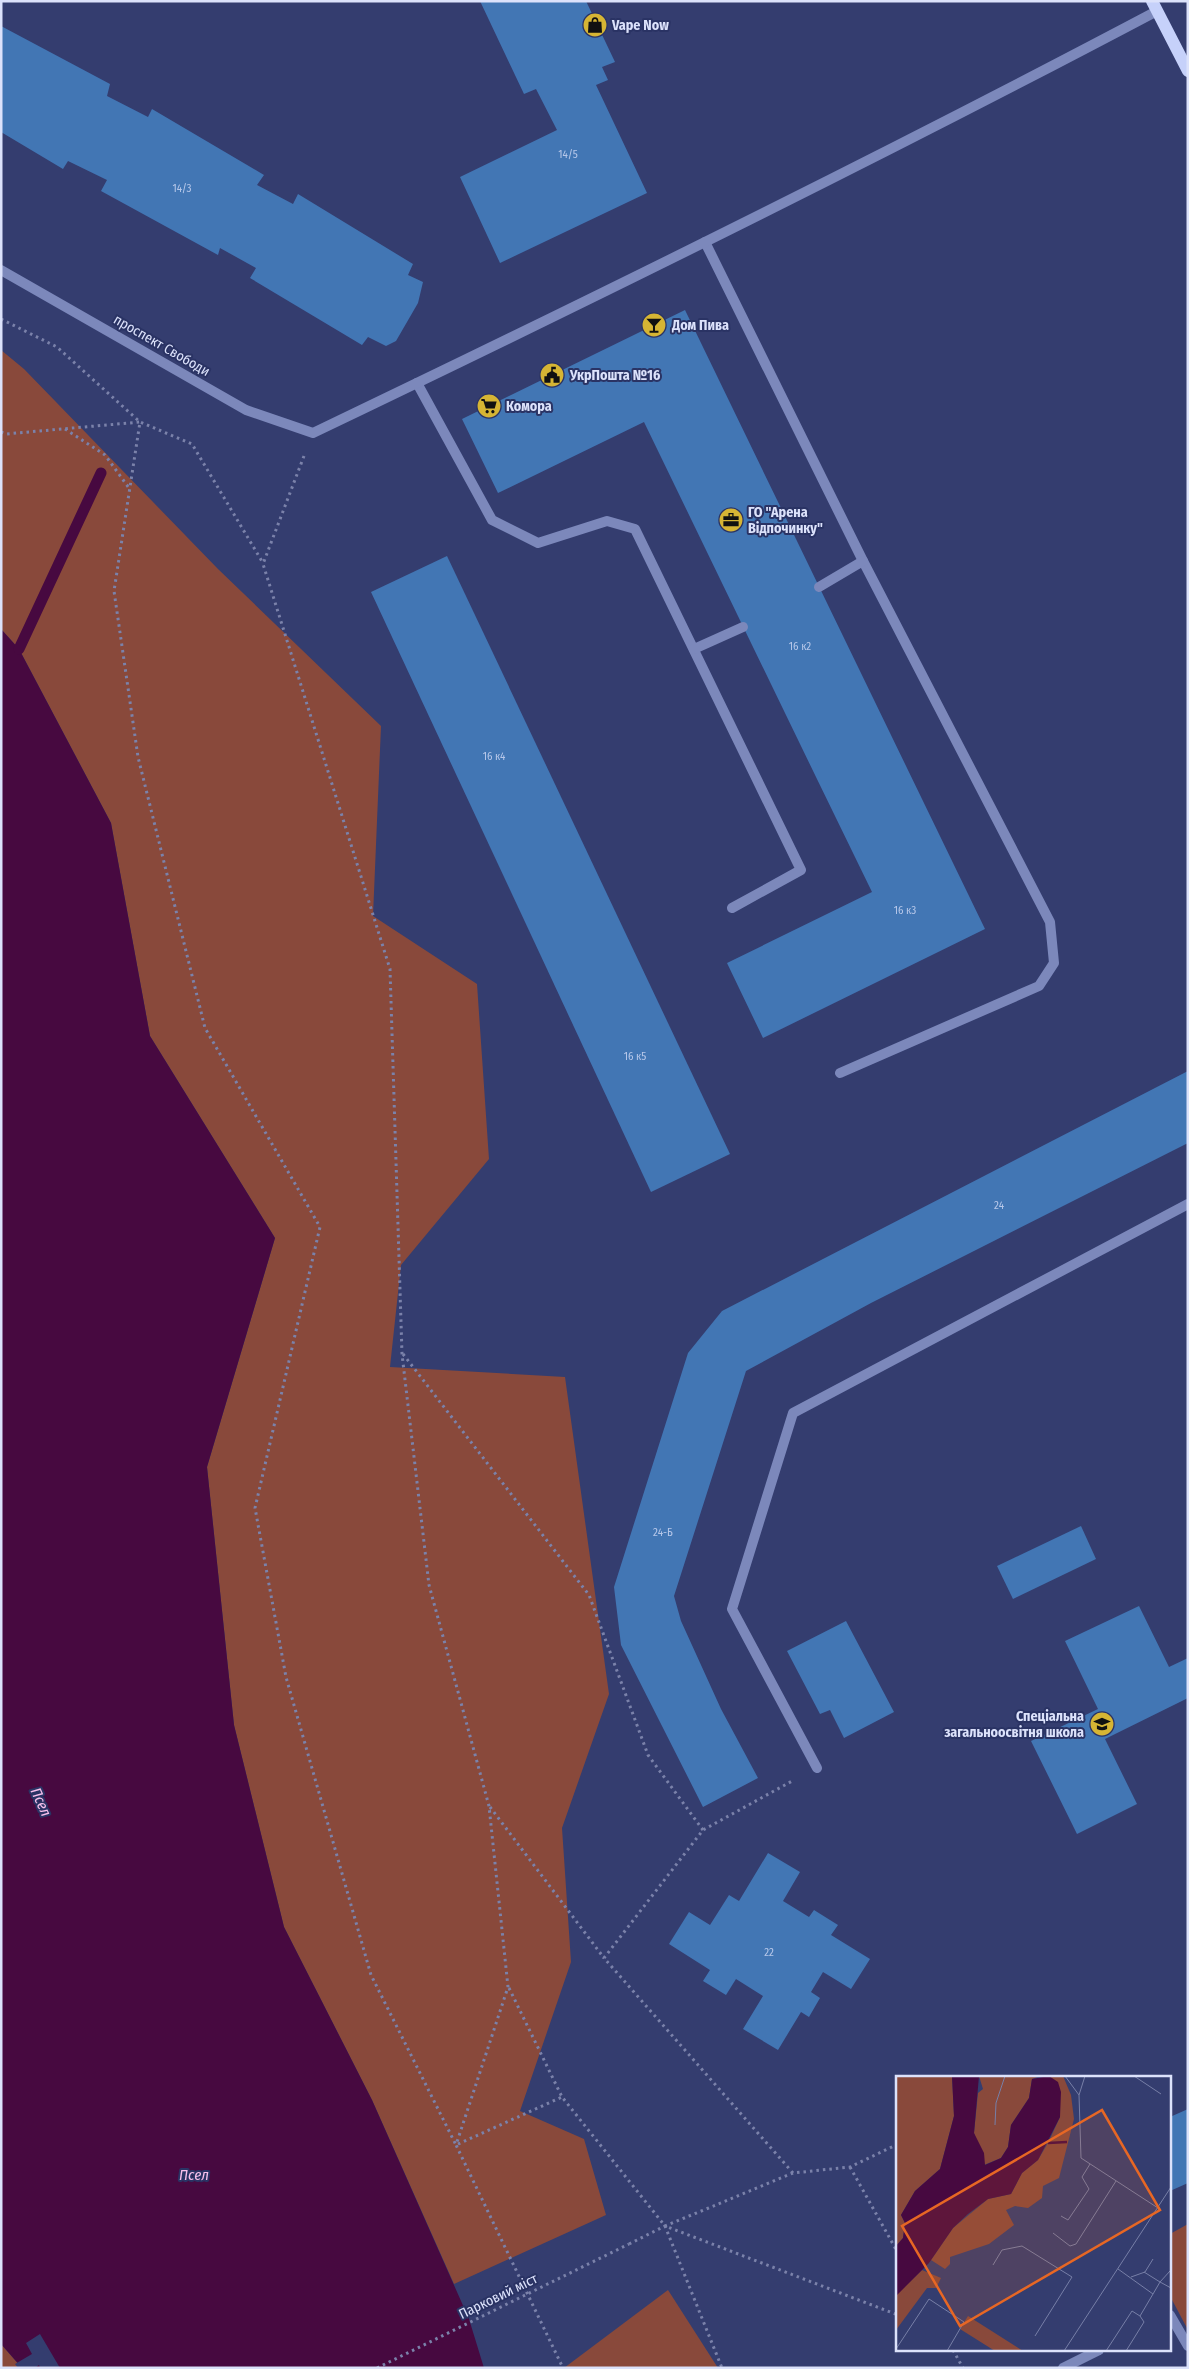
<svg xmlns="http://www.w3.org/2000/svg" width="1189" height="2369" viewBox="0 0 1189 2369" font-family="'Fira Sans Condensed',sans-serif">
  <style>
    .green { fill: #89493b }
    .water { fill: #470940 }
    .pier { fill: #343d6f }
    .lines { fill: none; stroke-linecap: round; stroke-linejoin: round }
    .stream { stroke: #470940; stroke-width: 11 }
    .building { fill: #4276b4 }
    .path { stroke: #7b82aa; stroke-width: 3; stroke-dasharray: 2.5 4; stroke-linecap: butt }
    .lane { stroke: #7c88bb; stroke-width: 10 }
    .street { stroke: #7c88bb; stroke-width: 10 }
    .primary { stroke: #c6d1fa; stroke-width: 12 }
    .path-bridge { stroke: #7b82aa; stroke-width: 3; stroke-dasharray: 2.5 4; stroke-linecap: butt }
    .labels { text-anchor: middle; stroke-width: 4; stroke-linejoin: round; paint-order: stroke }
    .number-label { font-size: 11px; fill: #b6c7e9 }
    .poi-label { font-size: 14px; font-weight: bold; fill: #dce2fb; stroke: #2a3364; text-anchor: start }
    .street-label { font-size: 14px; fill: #dce2fb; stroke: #2a3364 }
    .water-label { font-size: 15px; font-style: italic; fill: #f8c0ec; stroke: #2a3364 }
    .inset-river { fill: none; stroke: #470940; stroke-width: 2.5 }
    .inset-road { fill: none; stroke: #777fa7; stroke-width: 1 }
    .view { fill: #e76724; fill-opacity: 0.15; stroke: #e76724; stroke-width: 2.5 }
    .inset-edge { fill: none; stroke: #dce2fb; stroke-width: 2.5 }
  </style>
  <rect width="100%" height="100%" fill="#343d6f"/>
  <g class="green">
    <path d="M1,350L24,369L218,569L381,726L373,916L477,984L489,1159L401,1265L390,1367L565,1377L609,1694L562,1828L571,1962L520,2111L584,2139L606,2215L454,2284L372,2100L284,1927L234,1725L207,1467L275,1238L150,1036L111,823L19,649L1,629Z"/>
    <path d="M1188,2224V2330L1170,2296V2234Z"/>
    <path d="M668,2290L718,2368H564Z"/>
    <path d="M1,2344L22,2368H1Z"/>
  </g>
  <path class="water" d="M1,629L19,649L111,823L150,1036L275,1238L207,1467L234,1725L284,1927L372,2100L469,2319L484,2368H22L1,2344Z"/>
  <path class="pier" d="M40,2334L60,2368H40L39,2365L35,2368H18L15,2364L32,2354L26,2343Z"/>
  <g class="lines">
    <path class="stream" d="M19,649L101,473"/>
  </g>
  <g class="building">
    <path d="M480,1H586L615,62L602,67L608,80L596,85L647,193L500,263L460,177L557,130L536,89L524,94Z"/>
    <path d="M1,26L110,84L107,96L148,117L152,109L264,175L257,185L293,204L298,194L413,264L408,275L423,282L418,303L396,341L386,346L368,337L362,345L250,278L256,268L220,248L218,255L101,191L107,180L68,161L63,169L1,132Z"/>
    <path d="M685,310L985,929L763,1038L727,963L872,892L816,777L644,422L498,493L462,419Z"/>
    <path d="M447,556L730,1154L651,1192L371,592Z"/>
    <path d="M1188,1071V1143L871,1303L746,1371L674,1596L681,1621L721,1709L758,1778L703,1807L621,1645L614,1587L688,1353L722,1311Z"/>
    <path d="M1081,1526L1096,1559L1013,1599L997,1566Z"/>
    <path d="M1139,1606L1169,1667L1188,1658V1698L1105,1739L1137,1804L1077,1834L1031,1741L1098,1709L1065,1641Z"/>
    <path d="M846,1621L894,1712L844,1738L830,1710L820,1714L787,1651Z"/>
    <path d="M768,1853L800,1872L783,1901L809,1917L814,1910L838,1925L831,1935L870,1959L851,1989L823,1972L811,1992L820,1998L809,2017L801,2012L778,2050L743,2029L763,1996L736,1979L726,1995L703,1981L710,1970L669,1944L689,1912L710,1925L729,1895L739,1901Z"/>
    <path d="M1188,2109V2183L1170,2191V2117Z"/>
  </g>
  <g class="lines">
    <g class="path">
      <path d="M1,319L57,347L140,422L192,444L263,563"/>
      <path d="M65,429L105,455L129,488"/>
      <path d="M1,432L6,434L140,422L114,591L138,757L205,1028L320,1227L255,1508L286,1677L371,1975L456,2145L562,2097"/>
      <path d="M304,456L263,564L390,969L402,1354L429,1585L489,1806L508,1987L456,2145L563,2368"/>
      <path d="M403,1354L589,1595L648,1755L703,1830"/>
      <path d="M490,1807L604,1958"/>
      <path d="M509,1988L562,2097L665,2226L722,2368"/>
      <path d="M898,2144L850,2167L793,2173L665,2226L898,2315"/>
      <path d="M850,2167L898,2253"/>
      <path d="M793,2173L604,1958L703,1830L794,1780"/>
      <path d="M629,2244L665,2226"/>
      <path d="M953,2350L963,2368"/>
    </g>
    <g class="lane">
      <path d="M705,242L863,561L1050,922L1054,963L1039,986L840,1073"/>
      <path d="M417,383L492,520L538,543L607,521L635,529L801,870L732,908"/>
      <path d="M819,587L863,561"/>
      <path d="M694,649L743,627"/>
      <path d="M817,1768L732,1609L793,1413L1188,1204"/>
      <path d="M1170,2315L1188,2346"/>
      <path d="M1063,2368L1099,2350"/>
    </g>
    <path class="street" d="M1,270L246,410L313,433C597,297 879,158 1157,11"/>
    <path class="primary" d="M1152,1L1188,71"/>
    <path class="path-bridge" d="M377,2368L629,2244"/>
  </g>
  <defs>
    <symbol id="shop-disc" viewBox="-11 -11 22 22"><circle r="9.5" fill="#d6b534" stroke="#2a3364"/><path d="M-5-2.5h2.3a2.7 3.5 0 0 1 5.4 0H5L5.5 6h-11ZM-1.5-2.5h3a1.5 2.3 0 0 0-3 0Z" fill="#111"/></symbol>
    <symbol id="bar-disc" viewBox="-11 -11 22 22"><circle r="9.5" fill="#d6b534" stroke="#2a3364"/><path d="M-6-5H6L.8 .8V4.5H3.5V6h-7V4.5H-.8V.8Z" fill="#111"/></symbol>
    <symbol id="civic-disc" viewBox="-11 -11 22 22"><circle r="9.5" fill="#d6b534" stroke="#2a3364"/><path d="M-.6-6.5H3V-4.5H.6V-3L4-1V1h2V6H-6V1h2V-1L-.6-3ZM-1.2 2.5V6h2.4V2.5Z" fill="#111"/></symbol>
    <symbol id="supermarket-disc" viewBox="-11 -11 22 22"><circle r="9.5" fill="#d6b534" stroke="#2a3364"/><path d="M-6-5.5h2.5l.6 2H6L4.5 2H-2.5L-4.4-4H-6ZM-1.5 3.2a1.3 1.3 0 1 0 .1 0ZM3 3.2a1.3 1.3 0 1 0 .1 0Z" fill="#111"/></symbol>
    <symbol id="office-disc" viewBox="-11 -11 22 22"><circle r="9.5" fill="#d6b534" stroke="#2a3364"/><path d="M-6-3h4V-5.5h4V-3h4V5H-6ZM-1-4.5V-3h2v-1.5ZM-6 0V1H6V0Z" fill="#111"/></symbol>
    <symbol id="school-disc" viewBox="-11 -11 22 22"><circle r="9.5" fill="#d6b534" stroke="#2a3364"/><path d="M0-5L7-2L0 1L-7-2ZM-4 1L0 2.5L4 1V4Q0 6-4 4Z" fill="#111"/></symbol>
  </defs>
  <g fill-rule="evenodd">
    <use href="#shop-disc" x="581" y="11" width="28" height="28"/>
    <use href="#bar-disc" x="640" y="311" width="28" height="28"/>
    <use href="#civic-disc" x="538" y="361" width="28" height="28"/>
    <use href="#supermarket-disc" x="475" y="392" width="28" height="28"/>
    <use href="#office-disc" x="717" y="506" width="28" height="28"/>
    <use href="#school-disc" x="1088" y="1710" width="28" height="28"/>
  </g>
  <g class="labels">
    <g class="number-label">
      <text x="568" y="158">14/5</text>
      <text x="182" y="192">14/3</text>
      <text x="800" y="650">16 к2</text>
      <text x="494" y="760">16 к4</text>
      <text x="905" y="914">16 к3</text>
      <text x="635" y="1060">16 к5</text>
      <text x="999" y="1209">24</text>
      <text x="663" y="1536">24-Б</text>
      <text x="769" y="1956">22</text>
    </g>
    <g class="poi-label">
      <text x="612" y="30">Vape Now</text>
      <text x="672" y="330">Дом Пива</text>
      <text x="570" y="380">УкрПошта №16</text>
      <text x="506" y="411">Комора</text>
      <text x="748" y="517">ГО "Арена<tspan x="748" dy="16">Відпочинку"</tspan></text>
      <text x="1084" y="1721" text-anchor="end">Спеціальна<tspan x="1084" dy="16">загальноосвітня школа</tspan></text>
    </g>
    <g class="street-label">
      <text transform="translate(162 345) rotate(30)" y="5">проспект Свободи</text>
      <text transform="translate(498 2296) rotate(-26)" y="5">Парковий міст</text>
    </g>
    <g class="water-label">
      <text transform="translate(41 1802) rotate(66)" y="5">Псел</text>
      <text x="194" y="2180">Псел</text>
    </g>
  </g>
  <g transform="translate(896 2076)">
    <rect width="275" height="275" fill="#343d6f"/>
    <path d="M0,0H56L58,40L44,93L19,115L5,139L9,147L7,162L0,170ZM83,0H144L136,3L133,22L115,49L112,71L105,82L88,89L78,57L82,17L87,13ZM153,0H167L175,19L178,43L163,102L147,110L146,122L132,132L119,130L110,134L118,149L93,168L54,181V188L49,193L35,184L57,152L92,123L115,118L126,97L142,84L152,67L164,41ZM26,194L45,202L40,212H31L0,254V219ZM72,240L127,275H99L64,253Z" fill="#89493b"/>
    <path d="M56,0H83L78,57L88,77L89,89L105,82L112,71L115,49L133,22L136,3L153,0L162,6L165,16L164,41L142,84L126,97L115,118L92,123L72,138L57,152L33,187L0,220V170L7,162L9,147L5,139L19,115L44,93L58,40Z" fill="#470940"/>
    <path class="inset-river" d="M152,67L171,66"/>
    <path class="inset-road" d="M169,0L183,19M189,0L183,19L185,82L262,132M238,0L265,18M99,49L100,27L109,0M165,140L172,144L193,113L186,101L194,88M157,157L174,170L180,168L220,105M97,189L106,174L126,170L176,201L139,260M248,196L264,206L274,195M235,201L249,196L257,183M257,218L264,206L275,212M0,273L33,223L68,246L51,275M168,275L275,111M210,275L236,235L244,240L257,218L222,193M230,275L248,246L244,240"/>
    <path class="view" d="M206,34L264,134L64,250L6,150Z"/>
    <rect width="275" height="275" class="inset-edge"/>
  </g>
  <rect width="1189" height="2369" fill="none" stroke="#dce2fb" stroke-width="5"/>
</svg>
